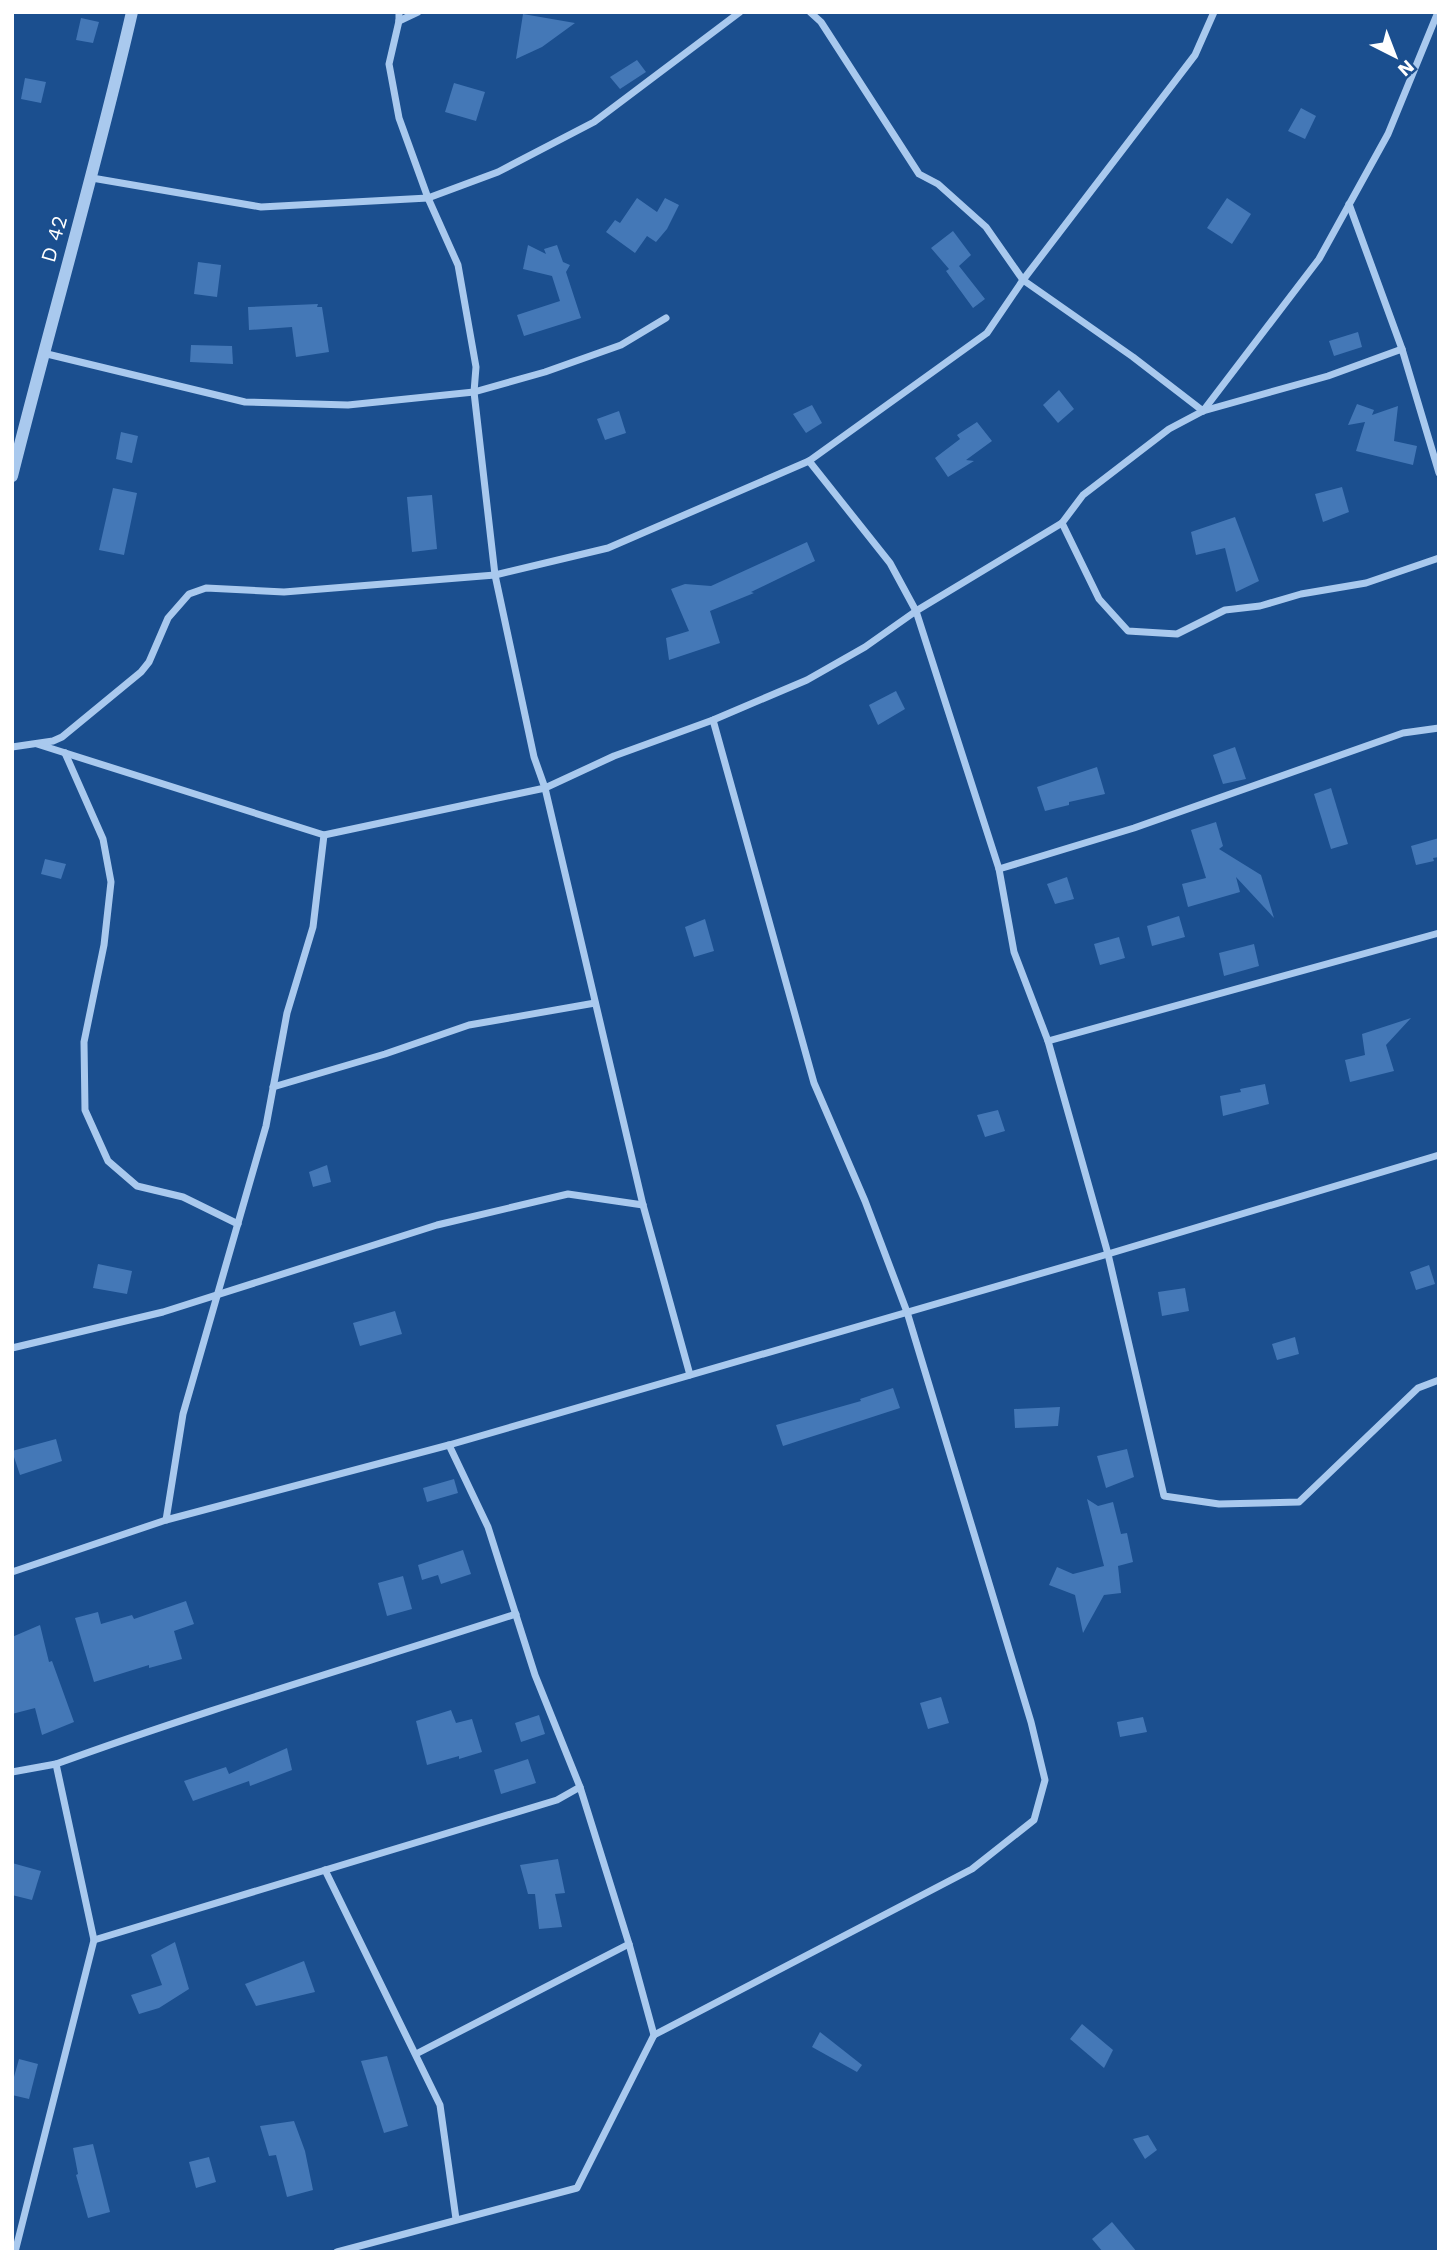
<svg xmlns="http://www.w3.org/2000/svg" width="1451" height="2264" viewBox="0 0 1451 2264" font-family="'Work Sans',sans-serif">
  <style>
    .building { fill: #4478b7 }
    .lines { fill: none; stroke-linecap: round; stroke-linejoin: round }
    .minor { stroke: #a9c9ee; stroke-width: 7 }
    .tertiary { stroke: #a9c9ee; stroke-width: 12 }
    .labels { text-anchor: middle; stroke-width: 5; stroke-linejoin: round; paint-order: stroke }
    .street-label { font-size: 21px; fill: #fff; stroke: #1b4f8f }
  </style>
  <rect width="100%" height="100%" fill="#1b4f8f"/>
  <g class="building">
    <path d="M523,14L575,23L542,47L516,59Z"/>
    <path d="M81,18L99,22L93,43L76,40Z"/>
    <path d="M637,60L646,72L620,89L610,77Z"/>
    <path d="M25,78L46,82L41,103L21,99Z"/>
    <path d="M454,83L485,92L476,121L445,112Z"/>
    <path d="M1301,108L1316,116L1305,139L1288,131Z"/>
    <path d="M637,198L657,212L665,198L679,205L667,229L656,242L647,236L635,253L606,232L615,220L620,223Z"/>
    <path d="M1227,198L1251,214L1232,244L1207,228Z"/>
    <path d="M953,231L971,255L959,266L985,299L973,308L946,271L949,269L931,248Z"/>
    <path d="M528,245L546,254L544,249L557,245L563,262L570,265L566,272L581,318L524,336L517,315L560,301L552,276L523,269Z"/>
    <path d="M198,262L221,265L217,297L194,294Z"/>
    <path d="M318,304L317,307H322L329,352L296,357L292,327L249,330L248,307Z"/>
    <path d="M1358,332L1362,347L1334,356L1329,341Z"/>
    <path d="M191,345L232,346L233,364L190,362Z"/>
    <path d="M1059,390L1074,409L1058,423L1043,405Z"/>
    <path d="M1357,404L1374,410L1372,415L1398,406L1394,441L1417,446L1413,465L1356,451L1365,422L1348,425Z"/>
    <path d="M812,405L822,423L806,433L793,414Z"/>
    <path d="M619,411L626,433L605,440L597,419Z"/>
    <path d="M977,422L992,441L966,460L974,461L948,477L935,458L960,439L957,435Z"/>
    <path d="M121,432L138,436L132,463L116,459Z"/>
    <path d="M1342,487L1349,512L1323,522L1315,494Z"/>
    <path d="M113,488L137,493L124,555L99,550Z"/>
    <path d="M432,495L437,549L412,552L407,497Z"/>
    <path d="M1235,517L1259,581L1236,592L1225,548L1196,555L1191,532Z"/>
    <path d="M807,542L815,561L751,592L754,593L710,611L720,643L669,660L666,638L689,631L671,589L685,584L711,586Z"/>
    <path d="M896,691L905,709L878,725L869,705Z"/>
    <path d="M1235,747L1246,779L1223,784L1213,755Z"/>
    <path d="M1097,767L1105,794L1069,802V805L1045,811L1037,787Z"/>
    <path d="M1331,788L1348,844L1331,849L1314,794Z"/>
    <path d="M1216,822L1223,846L1219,849L1261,875L1274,918L1236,877L1240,892L1188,907L1182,884L1206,878L1191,830Z"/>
    <path d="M1439,838V857L1433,858L1434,861L1416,865L1411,846Z"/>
    <path d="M45,859L66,864L61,879L41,874Z"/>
    <path d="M1067,877L1074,899L1055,904L1047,884Z"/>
    <path d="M1179,916L1185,937L1152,946L1147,926Z"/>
    <path d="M705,919L714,951L694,957L685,927Z"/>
    <path d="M1119,937L1125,958L1100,965L1094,944Z"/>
    <path d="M1254,944L1259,966L1224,976L1219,953Z"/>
    <path d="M1411,1018L1386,1045L1394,1071L1350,1082L1345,1060L1365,1055L1362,1034Z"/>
    <path d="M1265,1084L1269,1104L1223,1116L1220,1096L1241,1092L1240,1089Z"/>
    <path d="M998,1110L1005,1131L985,1137L977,1115Z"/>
    <path d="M327,1165L331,1182L313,1187L309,1172Z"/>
    <path d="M98,1264L132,1271L127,1294L93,1288Z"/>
    <path d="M1429,1265L1435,1284L1416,1290L1410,1272Z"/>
    <path d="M1185,1288L1189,1311L1162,1316L1158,1292Z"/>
    <path d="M395,1311L402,1334L360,1346L353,1323Z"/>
    <path d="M1295,1337L1299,1354L1277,1360L1272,1344Z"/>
    <path d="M893,1388L900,1408L783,1446L776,1425L861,1401L860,1399Z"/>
    <path d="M1060,1407L1058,1426L1015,1428L1014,1409Z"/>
    <path d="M56,1439L62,1461L20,1475L12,1451Z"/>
    <path d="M1127,1449L1134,1477L1106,1488L1097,1456Z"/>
    <path d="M454,1479L458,1493L427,1502L423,1488Z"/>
    <path d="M1087,1499L1098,1506L1113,1502L1121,1534L1127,1533L1133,1562L1118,1566L1121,1593L1104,1595L1083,1633L1075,1595L1049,1585L1057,1567L1073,1574L1104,1566Z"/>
    <path d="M463,1550L471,1574L441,1584L438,1575L422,1580L418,1565Z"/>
    <path d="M403,1576L412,1609L387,1616L378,1583Z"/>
    <path d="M186,1601L194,1624L174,1631L182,1659L149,1668V1665L94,1682L75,1618L98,1612L101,1624L132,1615L134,1619Z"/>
    <path d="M40,1625L49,1662L52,1661L74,1722L42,1735L35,1708L12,1714V1637Z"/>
    <path d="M941,1697L949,1723L928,1729L920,1703Z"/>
    <path d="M451,1710L456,1723L472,1719L482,1752L459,1759V1756L427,1765L416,1721Z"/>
    <path d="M539,1715L545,1734L521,1742L515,1723Z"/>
    <path d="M1143,1717L1147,1732L1120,1737L1117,1722Z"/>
    <path d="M287,1748L292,1770L250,1786L249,1781L193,1801L184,1781L226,1767L229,1774Z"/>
    <path d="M528,1759L536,1783L501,1794L494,1770Z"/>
    <path d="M558,1859L565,1893L555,1894L562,1927L539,1929L535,1894H528L520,1865Z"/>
    <path d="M12,1863L41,1871L32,1900L12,1895Z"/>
    <path d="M175,1942L189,1989L159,2008L139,2014L131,1995L162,1985L151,1955Z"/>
    <path d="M304,1961L315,1992L256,2006L245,1984Z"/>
    <path d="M1082,2024L1113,2050L1104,2068L1070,2039Z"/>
    <path d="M820,2032L862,2065L857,2072L812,2047Z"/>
    <path d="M387,2056L408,2126L384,2133L361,2061Z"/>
    <path d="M19,2059L38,2064L29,2099L12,2095V2084Z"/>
    <path d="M294,2121L305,2151L313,2190L287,2197L276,2155L269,2156L260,2126Z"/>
    <path d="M1148,2135L1157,2150L1145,2159L1133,2139Z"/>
    <path d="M93,2144L110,2212L88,2218L76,2175L78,2174L73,2148Z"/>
    <path d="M209,2157L216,2182L196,2188L189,2162Z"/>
    <path d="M1112,2222L1137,2252H1103L1092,2239Z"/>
  </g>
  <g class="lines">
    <g class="minor">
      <path d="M399,12V21L389,64L399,118L428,198L458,265L476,367L474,392L495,575L534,757L545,788L643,1205L690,1375"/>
      <path d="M810,12L821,22L919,174L938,184L986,227L1023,280L1133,357L1203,411L1319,259L1388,134L1438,12"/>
      <path d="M399,21L418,12"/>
      <path d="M92,178L261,207L428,198L498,172L594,122L740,12"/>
      <path d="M1349,204L1402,349"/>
      <path d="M43,353L245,402L348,405L474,392L545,372L621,345L666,318"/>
      <path d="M809,461L890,563L916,611L999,869L1014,952L1048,1041L1108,1254L1164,1496L1219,1504L1299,1502L1418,1388L1439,1380"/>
      <path d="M1062,523L1099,599L1128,631L1177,634L1225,610L1260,606L1301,594L1366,583L1439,558"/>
      <path d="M37,744L324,835"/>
      <path d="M12,747L53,741L62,737L141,672L149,662L168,618L189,594L206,588L284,592L495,575L608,548L809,461L987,333L1023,280L1195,55L1214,12"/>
      <path d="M65,753L103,839L111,882L104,945L84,1042L85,1110L108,1161L137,1186L183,1197L238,1224"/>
      <path d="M999,869L1134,828L1403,733L1439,728"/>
      <path d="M1048,1041L1439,933"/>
      <path d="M273,1087L385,1054L469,1025L595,1003"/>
      <path d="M12,1348L163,1312L437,1225L568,1194L643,1205"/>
      <path d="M166,1520L183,1414L266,1126L287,1013L313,927L324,835L545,788L614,756L713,720L807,680L865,647L916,611L1062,523L1083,495L1169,429L1203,411L1328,376L1402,349L1439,473"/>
      <path d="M12,1572L166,1520L449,1445L1108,1254L1439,1155"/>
      <path d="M12,1772L56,1764"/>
      <path d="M580,1787L629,1944L654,2035"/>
      <path d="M325,1870L440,2105L456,2219"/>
      <path d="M94,1940L557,1800L580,1787L535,1675L488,1527L449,1445"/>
      <path d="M416,2054L629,1944"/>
      <path d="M15,2252L94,1940L56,1764C207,1709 362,1664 516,1614"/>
      <path d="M337,2252L577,2188L654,2035L972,1869L1034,1820L1045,1780L1031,1722L907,1312L865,1201L814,1083L713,720"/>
    </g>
    <path class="tertiary" d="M12,476C51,321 96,168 132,12"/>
  </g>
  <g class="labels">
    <g class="street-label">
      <text transform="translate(54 239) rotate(-74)" y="7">D 42</text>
    </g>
  </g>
  <rect width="1451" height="2264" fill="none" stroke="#ffffff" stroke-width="28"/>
  <g transform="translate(1395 56) rotate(138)" stroke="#1b4f8f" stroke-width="5" paint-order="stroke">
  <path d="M0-5L12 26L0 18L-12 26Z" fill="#ffffff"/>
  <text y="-10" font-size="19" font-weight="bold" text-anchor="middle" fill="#ffffff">N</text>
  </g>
</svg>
